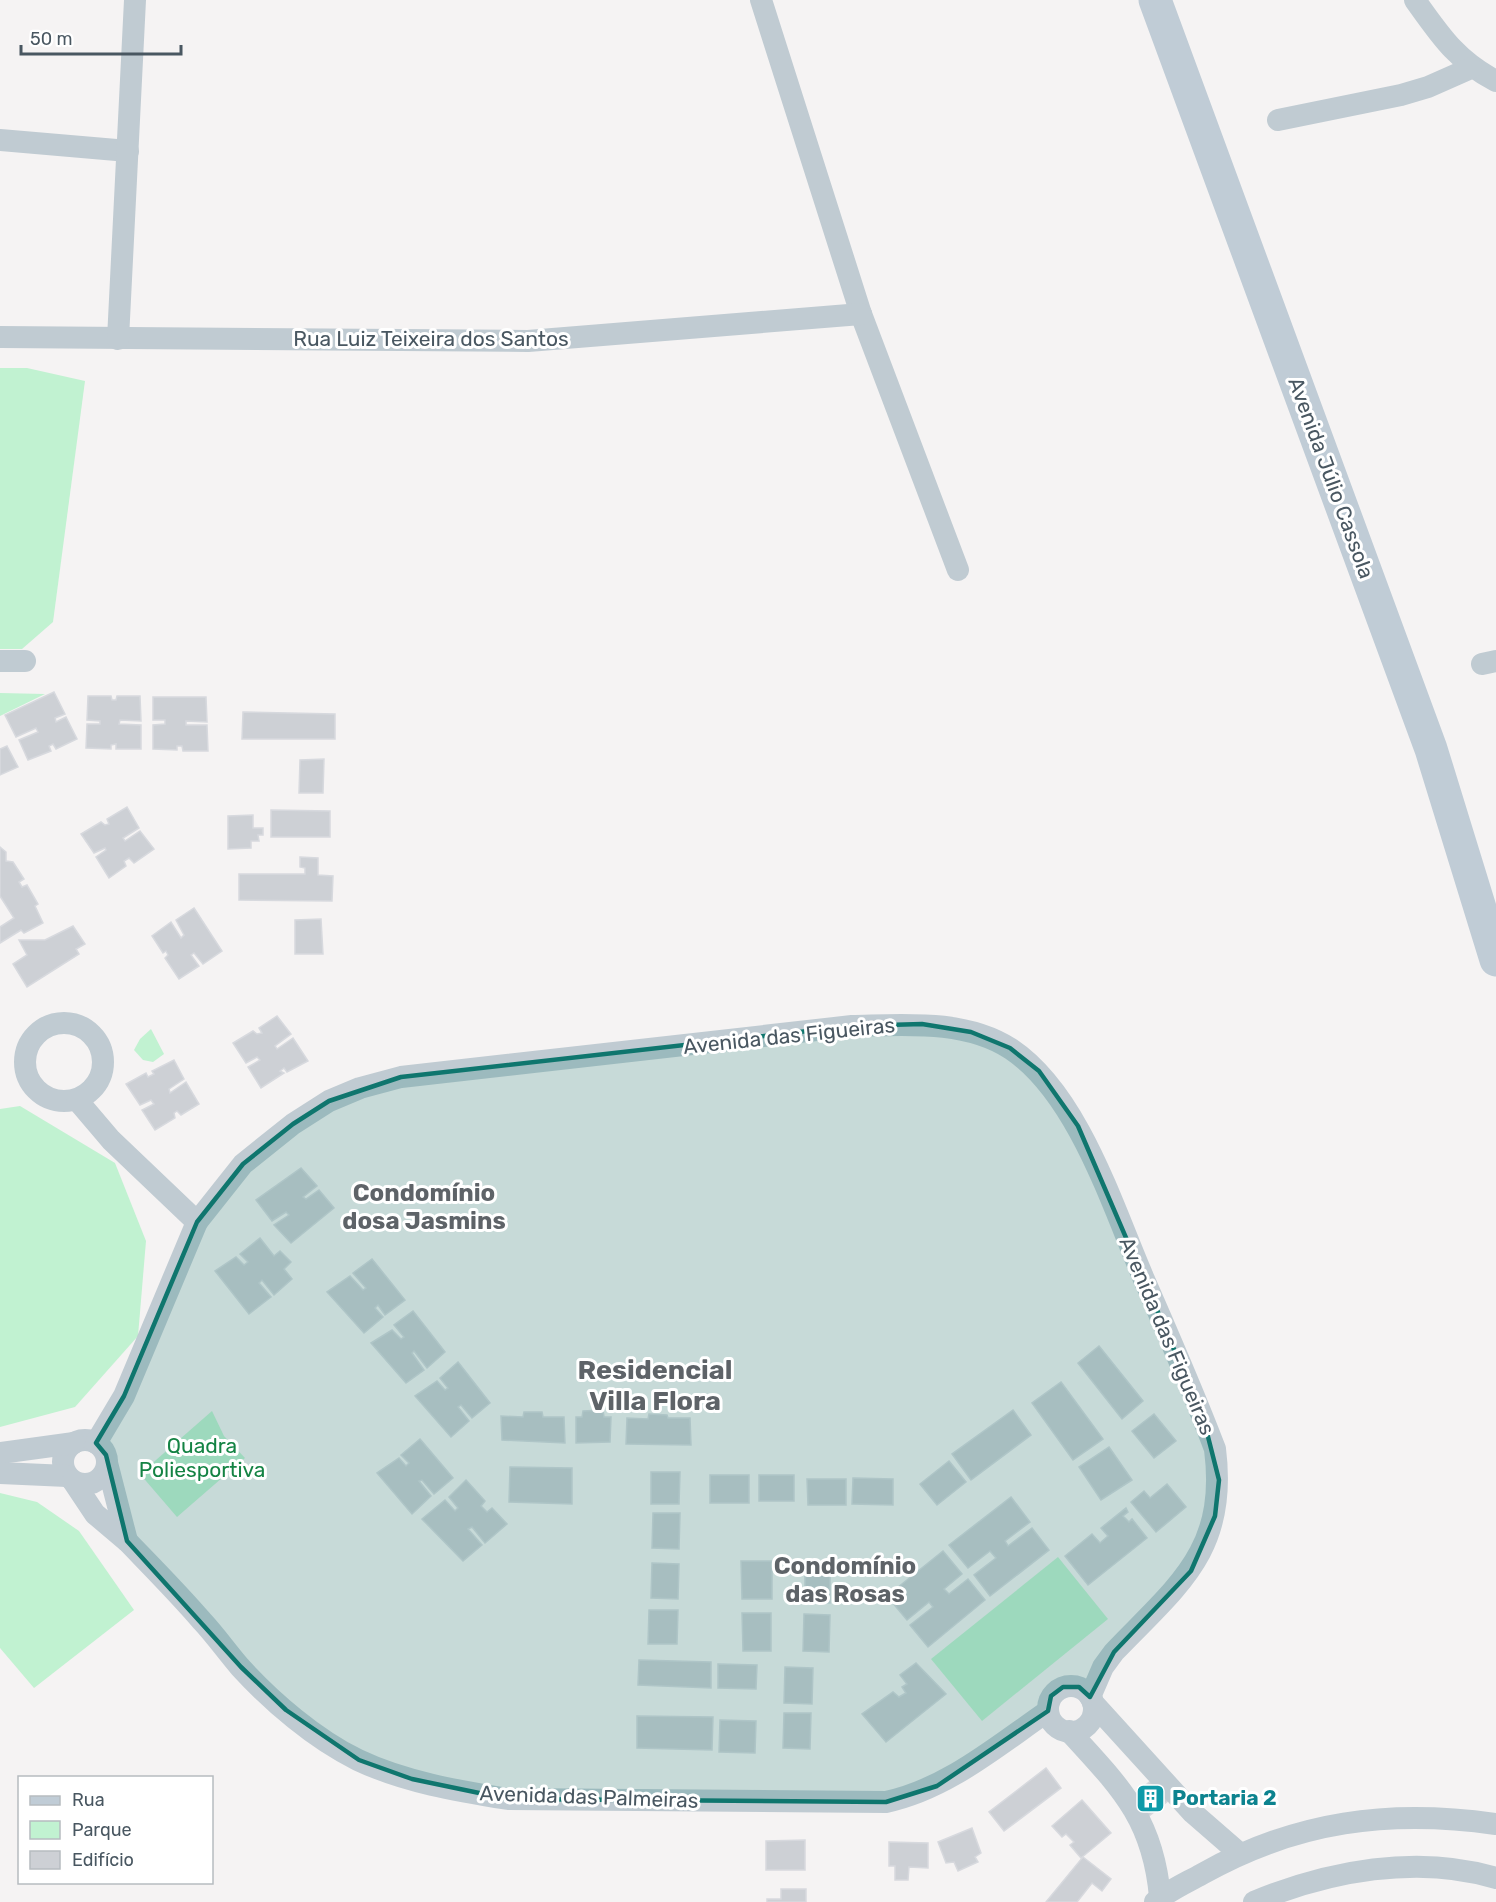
<svg xmlns="http://www.w3.org/2000/svg" width="1496" height="1902" viewBox="0 0 1496 1902" font-family="Rubik,sans-serif">
  <style>
    .green { fill: #c1f2d1 }
    .building { fill: #cdd0d5; stroke: #d7d9de; stroke-width: 1.5 }
    .lines { fill: none; stroke-linecap: round; stroke-linejoin: round }
    .minor { stroke: #c0cbd2; stroke-width: 22 }
    .secondary { stroke: #c0ccd6; stroke-width: 33 }
    .marked { fill: #0f766e; fill-opacity: 0.2; stroke: #0f766e; stroke-width: 4.5; stroke-linejoin: round }
    .labels { text-anchor: middle; stroke-width: 6; stroke-linejoin: round; paint-order: stroke }
    .street-label { font-size: 21px; fill: #495761; stroke: #fff }
    .park-label { font-size: 21px; fill: #148344; stroke: #fff }
    .culture-label { font-size: 21px; font-weight: bold; fill: #0d838f; stroke: #fff; text-anchor: start }
    .quarter-label { font-size: 24px; font-weight: bold; fill: #5e6368; stroke: #fff }
    .district-label { font-size: 27px; font-weight: bold; fill: #5e6368; stroke: #fff }
  </style>
  <rect width="100%" height="100%" fill="#f5f3f3"/>
  <g class="green">
    <path d="M0,368H27L85,381L53,622L22,649H0Z"/>
    <path d="M0,693L45,694L0,716Z"/>
    <path d="M151,1029L164,1054L153,1062L143,1060L134,1050L140,1039Z"/>
    <path d="M20,1106L115,1163L146,1241L138,1336L75,1407L0,1427V1109Z"/>
    <path d="M212,1411L224,1436L245,1458L177,1517L140,1474Z"/>
    <path d="M0,1493L37,1502L79,1531L134,1610L34,1688L0,1648Z"/>
    <path d="M1058,1557L1108,1619L982,1721L931,1659Z"/>
  </g>
  <g class="building">
    <path d="M54,692L65,714L55,718L56,722L66,717L77,739L56,749L53,744L49,746L51,751L28,760L19,740L38,732L36,728L16,737L5,715Z"/>
    <path d="M88,696H111L112,700H116L117,696H140L141,721L120,720L119,724L141,725V749H116V744L111,745V749L86,748L87,724H100V721L87,720Z"/>
    <path d="M153,697H206L207,722L186,721V725H207L208,751H183L182,746H177V750L153,749V725L165,724V720H153Z"/>
    <path d="M243,712L335,714V739H242Z"/>
    <path d="M7,746L18,767L0,775V749Z"/>
    <path d="M324,759L323,793H299L300,760Z"/>
    <path d="M127,807L139,828L123,838L125,841L140,831L154,849L134,863L129,858L124,861L126,866L109,878L96,857L106,850L105,848L94,853L81,834L101,822L105,825L109,824L107,819Z"/>
    <path d="M271,810L330,811V837H271Z"/>
    <path d="M253,815V828H263V835H258L259,841H251V848L228,849V816Z"/>
    <path d="M0,847L6,852V861L13,862L24,879L19,882L22,887L27,885L38,904L35,906L43,923L24,933L21,930L0,943V927L14,918L0,896Z"/>
    <path d="M300,857L318,858V875L333,876L332,901L239,900V874H305V868L300,867Z"/>
    <path d="M194,908L222,951L203,964L194,953L191,955L199,966L179,979L165,958L168,955L166,951L163,953L152,936L171,922L181,938L184,935L176,920Z"/>
    <path d="M321,919L323,954H295V920Z"/>
    <path d="M73,926L85,944L76,949L79,954L27,987L13,964L27,955L19,940H45Z"/>
    <path d="M277,1016L291,1034L275,1046L277,1049L293,1038L308,1061L287,1072L284,1068L280,1071L284,1073L261,1088L248,1067L260,1060L257,1057L246,1063L233,1043L253,1031L257,1034L262,1033L259,1028Z"/>
    <path d="M174,1060L184,1079L169,1089L170,1093L186,1082L199,1104L181,1115L177,1111L174,1113L175,1118L155,1130L142,1110L154,1104L151,1100L140,1105L126,1084L146,1073L148,1077L154,1074L152,1071Z"/>
    <path d="M301,1168L317,1186L303,1197L306,1199L319,1190L334,1208L291,1243L274,1225L289,1215L286,1212L272,1221L256,1200Z"/>
    <path d="M260,1238L274,1256L280,1251L291,1262L284,1269L292,1279L274,1295L262,1280L259,1283L271,1297L249,1314L215,1271L236,1257L244,1265L248,1262L240,1254Z"/>
    <path d="M372,1259L405,1300L385,1315L378,1305L375,1308L383,1317L364,1333L327,1292L350,1276L363,1290L366,1288L353,1273Z"/>
    <path d="M413,1311L445,1352L427,1368L414,1351L412,1353L424,1370L406,1383L371,1343L392,1330L401,1339L404,1337L394,1325Z"/>
    <path d="M1099,1346L1143,1401L1122,1419L1078,1363Z"/>
    <path d="M458,1362L490,1403L472,1418L461,1405L458,1407L469,1421L451,1437L415,1396L437,1381L445,1390L448,1388L440,1378Z"/>
    <path d="M1061,1382L1103,1439L1073,1460L1032,1403Z"/>
    <path d="M603,1410L604,1417H611L610,1442L576,1443V1417H582L583,1411Z"/>
    <path d="M1013,1410L1031,1435L971,1480L952,1454Z"/>
    <path d="M524,1412H542L543,1417H564L565,1443L502,1440L501,1416L523,1417Z"/>
    <path d="M649,1414L667,1415L668,1418H690L691,1445L626,1444L627,1418L648,1419Z"/>
    <path d="M1154,1414L1176,1441L1154,1458L1132,1431Z"/>
    <path d="M420,1439L453,1478L434,1494L422,1480L419,1481L431,1496L412,1514L377,1473L399,1458L406,1466L409,1463L401,1455Z"/>
    <path d="M1109,1447L1132,1480L1101,1500L1079,1467Z"/>
    <path d="M949,1461L966,1482L937,1505L920,1484Z"/>
    <path d="M510,1467L572,1468V1504L509,1502Z"/>
    <path d="M651,1472H680L679,1504H651Z"/>
    <rect x="710" y="1475" width="39" height="28"/>
    <rect x="759" y="1475" width="35" height="26"/>
    <path d="M853,1478L893,1479V1505L852,1504Z"/>
    <path d="M807,1479H846V1505H808Z"/>
    <path d="M466,1480L485,1501L481,1506L487,1512L492,1508L507,1524L485,1543L472,1527L468,1529L482,1545L463,1561L422,1519L445,1500L455,1511L458,1508L449,1497Z"/>
    <path d="M1167,1484L1186,1507L1156,1532L1131,1502L1144,1491L1150,1498Z"/>
    <path d="M1011,1497L1030,1522L1005,1541L1008,1546L1032,1528L1049,1550L990,1596L974,1575L996,1558L990,1551L968,1568L949,1545Z"/>
    <path d="M1126,1508L1128,1512L1123,1516L1129,1522L1132,1519L1147,1538L1088,1585L1065,1556L1092,1534L1100,1543L1108,1536L1101,1528Z"/>
    <path d="M653,1513H680L679,1549L652,1548Z"/>
    <path d="M943,1551L962,1574L944,1589L949,1594L968,1579L985,1600L928,1647L910,1625L933,1607L929,1602L907,1620L887,1596Z"/>
    <path d="M741,1561H772V1599H742Z"/>
    <path d="M652,1563L679,1564L678,1599L651,1598Z"/>
    <path d="M805,1564L830,1565V1603L805,1602Z"/>
    <path d="M649,1610H678L677,1644H648Z"/>
    <path d="M742,1613H771V1651H743Z"/>
    <path d="M804,1614L830,1615L829,1652L803,1651Z"/>
    <path d="M639,1660L711,1662V1688L638,1685Z"/>
    <path d="M916,1663L946,1694L886,1742L862,1714L893,1692L899,1697L906,1693L902,1687L907,1684L900,1675Z"/>
    <path d="M718,1664L757,1665L756,1689L718,1688Z"/>
    <path d="M785,1667L813,1668L812,1704L784,1703Z"/>
    <path d="M784,1713H811L810,1749L783,1748Z"/>
    <path d="M637,1716L713,1717L712,1750L637,1748Z"/>
    <path d="M720,1720L756,1721L755,1753L719,1752Z"/>
    <path d="M1046,1768L1061,1788L1004,1831L989,1812Z"/>
    <path d="M1164,1769L1182,1790L1135,1827L1121,1807Z"/>
    <path d="M1082,1800L1111,1833L1081,1858L1070,1845L1074,1842L1066,1834L1062,1837L1052,1826Z"/>
    <path d="M972,1828L981,1853L975,1857L978,1862L958,1871L954,1862L946,1863L938,1842Z"/>
    <path d="M805,1840V1870H766V1841Z"/>
    <path d="M889,1842L928,1843V1868L909,1867L908,1880H895V1866H889Z"/>
    <path d="M1083,1857L1111,1879L1102,1891L1092,1883L1077,1902H1046Z"/>
    <path d="M781,1889H806V1902H767V1899H781Z"/>
  </g>
  <g class="lines">
    <g class="minor">
      <path d="M761,0L861,314L958,570"/>
      <path d="M1415,0C1440,35 1456,60 1496,81"/>
      <path d="M1278,120L1401,95L1428,87L1471,68"/>
      <path d="M0,140L128,151"/>
      <path d="M0,337L528,341L861,314"/>
      <path d="M118,339L135,0"/>
      <path d="M0,661H25"/>
      <path d="M1482,664L1496,661"/>
      <circle cx="64" cy="1062" r="39"/>
      <path d="M77,1100L111,1140L197,1222"/>
      <circle cx="85" cy="1462" r="22"/>
      <path d="M96,1443L124,1396L197,1222L243,1164L293,1124L329,1101L360,1088L401,1077L852,1026C904,1025 965,1019 1011,1049C1078,1094 1112,1205 1143,1277C1168,1334 1193,1391 1215,1449C1228,1551 1178,1585 1114,1652L1103,1667L1090,1697"/>
      <path d="M0,1453L74,1443"/>
      <path d="M0,1473L67,1476"/>
      <path d="M73,1481L95,1514L127,1541L107,1463"/>
      <path d="M127,1541C152,1567 178,1593 202,1621C216,1636 227,1652 240,1667C272,1702 315,1739 358,1760C404,1782 458,1791 508,1799L886,1802C947,1789 997,1746 1048,1711"/>
      <circle cx="1071" cy="1709" r="23"/>
      <path d="M1093,1703L1193,1813L1239,1853"/>
      <path d="M1069,1731C1120,1787 1153,1818 1160,1897"/>
      <path d="M1155,1902C1168,1891 1186,1883 1202,1874C1296,1821 1389,1809 1496,1824"/>
      <path d="M1254,1902C1328,1871 1418,1854 1496,1878"/>
    </g>
    <path class="secondary" d="M1155,0L1431,749L1496,960"/>
  </g>
  <path class="marked" d="M922,1024L971,1032L1010,1048L1039,1071L1078,1126L1203,1417L1219,1480L1215,1516L1191,1571L1114,1652L1090,1697L1079,1687H1063L1051,1696L1048,1711L937,1786L886,1802L508,1799L412,1779L359,1760L286,1710L241,1667L127,1541L106,1455L96,1443L124,1396L197,1222L243,1164L293,1124L329,1101L401,1077L852,1026Z"/>
  <defs>
    <symbol id="building-square" viewBox="-11 -11 22 22"><rect x="-9" y="-9" width="18" height="18" rx="4" fill="#0f9aa8" stroke="#fff"/><path d="M-4-6H4V6H1V3H-1V6H-4ZM-2.5-4.3h1.7v1.8h-1.7ZM.8-4.3h1.7v1.8H.8ZM-2.5-1h1.7V.8h-1.7ZM.8-1h1.7V.8H.8Z" fill="#fff"/></symbol>
  </defs>
  <g fill-rule="evenodd">
    <use href="#building-square" x="1134" y="1782" width="33" height="33"/>
  </g>
  <g class="labels">
    <g class="street-label">
      <text x="431" y="346">Rua Luiz Teixeira dos Santos</text>
      <text transform="translate(1331 478) rotate(70)" y="7">Avenida Júlio Cassola</text>
      <text transform="translate(789 1036) rotate(-6)" y="7">Avenida das Figueiras</text>
      <text transform="translate(1167 1336) rotate(67)" y="7">Avenida das Figueiras</text>
      <text transform="translate(589 1797) rotate(2)" y="7">Avenida das Palmeiras</text>
    </g>
    <g class="park-label">
      <text x="202" y="1453">Quadra<tspan x="202" dy="24">Poliesportiva</tspan></text>
    </g>
    <g class="culture-label">
      <text x="1172" y="1805">Portaria 2</text>
    </g>
    <g class="quarter-label">
      <text x="424" y="1201">Condomínio<tspan x="424" dy="28">dosa Jasmins</tspan></text>
      <text x="845" y="1574">Condomínio<tspan x="845" dy="28">das Rosas</tspan></text>
    </g>
    <g class="district-label">
      <text x="655" y="1379">Residencial<tspan x="655" dy="31">Villa Flora</tspan></text>
    </g>
  </g>
  <rect x="18" y="1776" width="195" height="108" fill="#ffffff" stroke="#b6bcc0" stroke-width="1.5"/>
  <rect x="30" y="1796" width="30" height="9" fill="#c0ccd6" stroke="#b6bcc0" stroke-width="1.5"/>
  <text x="72" y="1806" font-size="18" fill="#495761">Rua</text>
  <rect x="30" y="1821" width="30" height="18" fill="#c1f2d1" stroke="#b6bcc0" stroke-width="1.5"/>
  <text x="72" y="1836" font-size="18" fill="#495761">Parque</text>
  <rect x="30" y="1851" width="30" height="18" fill="#cdd0d5" stroke="#b6bcc0" stroke-width="1.5"/>
  <text x="72" y="1866" font-size="18" fill="#495761">Edifício</text>
  <path d="M21 45v9h160v-9" fill="none" stroke="#495761" stroke-width="3"/>
  <text x="30" y="45" font-size="18" fill="#495761" stroke="#ffffff" stroke-width="4.5" paint-order="stroke">50 m</text>
</svg>
